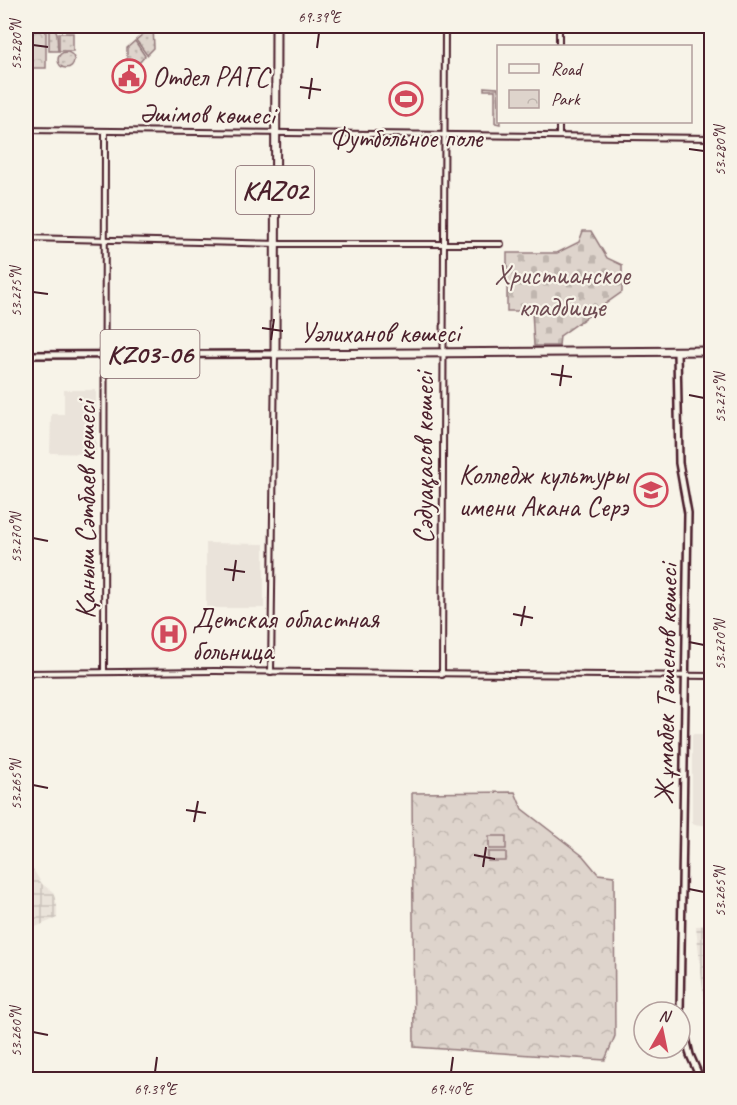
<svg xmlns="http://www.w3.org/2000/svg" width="737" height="1105" viewBox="0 0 737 1105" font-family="Caveat,sans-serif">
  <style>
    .built { fill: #eae3da }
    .industrial { fill: url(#industrial-grid) }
    .grass { fill: url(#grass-dots); stroke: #947a7c; stroke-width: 1.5 }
    .cemetery { fill: url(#cemetery-stones); stroke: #947a7c; stroke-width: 1.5 }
    .park { fill: url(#park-crowns); stroke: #947a7c; stroke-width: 1.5 }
    .pitch { fill: #ded4cc; stroke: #947a7c; stroke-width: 1.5 }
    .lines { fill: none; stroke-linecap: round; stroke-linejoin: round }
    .minor-casing { stroke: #4a1f2b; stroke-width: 8 }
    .major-casing { stroke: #4a1f2b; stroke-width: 10 }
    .highway-casing { stroke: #4a1f2b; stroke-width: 11 }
    .minor { stroke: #f7f3e8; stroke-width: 4 }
    .major { stroke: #f7f3e8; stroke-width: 5 }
    .highway { stroke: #f7f3e8; stroke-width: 7 }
    .ticks { fill: none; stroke: #4a1f2b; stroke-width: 2 }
    .labels { text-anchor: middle; stroke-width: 4.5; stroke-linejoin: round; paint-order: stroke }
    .shield { fill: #f7f3e8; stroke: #7e5f64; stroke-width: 1.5 }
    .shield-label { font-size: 27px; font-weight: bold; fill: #4a1f2b }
    .poi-label { font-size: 28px; fill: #4a1f2b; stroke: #f7f3e8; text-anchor: start }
    .street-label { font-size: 28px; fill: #4a1f2b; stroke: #f7f3e8 }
    .park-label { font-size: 28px; fill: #6f4c53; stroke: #f7f3e8 }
    .neatline { fill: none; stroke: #4a1f2b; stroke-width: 2 }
    .ticks-label { font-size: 15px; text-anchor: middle; fill: #4a1f2b }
  </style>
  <defs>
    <pattern id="industrial-grid" width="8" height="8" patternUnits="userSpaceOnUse" patternTransform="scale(1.5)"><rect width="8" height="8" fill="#eae3da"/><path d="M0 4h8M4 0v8" fill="none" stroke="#cac2bb"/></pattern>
    <pattern id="grass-dots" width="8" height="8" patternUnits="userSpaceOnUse" patternTransform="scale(1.5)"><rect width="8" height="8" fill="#ded4cc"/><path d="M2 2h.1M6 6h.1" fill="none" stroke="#c0b6af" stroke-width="1.8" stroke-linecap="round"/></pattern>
    <pattern id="cemetery-stones" width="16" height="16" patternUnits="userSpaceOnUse" patternTransform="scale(1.5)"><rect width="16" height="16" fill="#ded4cc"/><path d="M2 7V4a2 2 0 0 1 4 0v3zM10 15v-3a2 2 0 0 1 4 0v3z" fill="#c0b6af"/></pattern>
    <pattern id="park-crowns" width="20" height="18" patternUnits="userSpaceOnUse" patternTransform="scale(1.5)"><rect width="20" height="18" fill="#ded4cc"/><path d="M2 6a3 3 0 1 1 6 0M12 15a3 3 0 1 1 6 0" fill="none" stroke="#c0b6af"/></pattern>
  </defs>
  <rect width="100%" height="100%" fill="#f7f3e8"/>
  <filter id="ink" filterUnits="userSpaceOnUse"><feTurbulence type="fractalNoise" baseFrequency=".0167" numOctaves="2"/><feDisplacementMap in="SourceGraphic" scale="12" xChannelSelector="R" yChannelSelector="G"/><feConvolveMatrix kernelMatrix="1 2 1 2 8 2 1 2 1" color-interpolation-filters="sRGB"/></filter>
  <g filter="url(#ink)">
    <g class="built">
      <path d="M64,390H96V454L50,453L51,414H64Z"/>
      <path d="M206,543L264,544V608H206Z"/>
      <path d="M692,734H711V826L692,824Z"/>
    </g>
    <g class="industrial">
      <path d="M26,858L42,884L53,892L57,905V918L26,931Z"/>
      <path d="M711,925H712L711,1065L696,926Z"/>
    </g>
    <g class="grass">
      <path d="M49,26H53L57,33L58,51H49Z"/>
      <path d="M153,26L154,48L147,55L136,40Z"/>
      <rect x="59" y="33" width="14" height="18"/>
      <path d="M135,41L145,56L140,62L127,61V48Z"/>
      <circle cx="66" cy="60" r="8"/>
      <path d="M484,87L498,88L500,124L495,123V90H484Z"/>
    </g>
    <path class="cemetery" d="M583,231H591L607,258L622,265V292L560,336L559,346H534L532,311H507V253H557L579,242Z"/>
    <g class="park">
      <rect x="26" y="26" width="20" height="42"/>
      <path d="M515,792L522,809L583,856L598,874L614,876L615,1036L605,1060L414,1047L412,793Z"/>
    </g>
    <g class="pitch">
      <rect x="489" y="836" width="17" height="13"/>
      <rect x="488" y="852" width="18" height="9"/>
    </g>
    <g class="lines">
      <defs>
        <g id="minor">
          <path d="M559,26V46"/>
          <path d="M26,130L712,138"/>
          <path d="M559,136V122"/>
          <path d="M26,238L281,244H501"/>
          <path d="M104,672L105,132"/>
          <path d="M271,672L275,354"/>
          <path d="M26,673L215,671L712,676"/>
          <path d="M442,675L445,26"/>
        </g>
        <g id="major">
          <path d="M677,351L679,463L688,513L680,1012"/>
          <path d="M26,355L275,354"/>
          <path d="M680,1012L690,1055L701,1080"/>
        </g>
        <path id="highway" d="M276,26L275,354L712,351"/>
      </defs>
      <use href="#minor" class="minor-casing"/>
      <use href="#major" class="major-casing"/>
      <use href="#highway" class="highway-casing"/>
      <use href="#minor" class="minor"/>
      <use href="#major" class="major"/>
      <use href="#highway" class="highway"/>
    </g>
  </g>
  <path class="ticks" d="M33,45L48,47M317,48L319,33M300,87L321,90M309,99L312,78M689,149L704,151M33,292L48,294M262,328L283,331M271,340L274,319M551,374L572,377M560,386L563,365M689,395L704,398M33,538L48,541M224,569L245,572M233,581L236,560M513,614L533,618M521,626L525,606M689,642L704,645M33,785L48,788M186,810L206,813M194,822L198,801M474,855L495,859M483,867L486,847M689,889L704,892M33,1032L48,1035M155,1072L157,1057M451,1072L453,1057"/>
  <defs>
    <symbol id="civic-ring" viewBox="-11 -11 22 22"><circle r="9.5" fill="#f7f3e8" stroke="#d1495b" stroke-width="1.5"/><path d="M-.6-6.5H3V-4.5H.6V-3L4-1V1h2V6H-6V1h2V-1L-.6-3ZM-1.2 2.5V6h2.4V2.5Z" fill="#d1495b"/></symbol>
    <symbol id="stadium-ring" viewBox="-11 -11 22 22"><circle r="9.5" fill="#f7f3e8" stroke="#d1495b" stroke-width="1.5"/><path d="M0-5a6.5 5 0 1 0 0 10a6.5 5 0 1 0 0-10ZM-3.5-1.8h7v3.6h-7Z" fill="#d1495b"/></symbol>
    <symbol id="university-ring" viewBox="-11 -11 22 22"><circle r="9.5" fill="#f7f3e8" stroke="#d1495b" stroke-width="1.5"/><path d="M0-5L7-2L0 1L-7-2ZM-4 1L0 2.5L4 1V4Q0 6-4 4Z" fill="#d1495b"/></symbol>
    <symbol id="hospital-ring" viewBox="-11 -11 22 22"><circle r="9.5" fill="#f7f3e8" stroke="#d1495b" stroke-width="1.5"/><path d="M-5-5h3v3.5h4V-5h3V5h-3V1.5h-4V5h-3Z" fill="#d1495b"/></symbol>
  </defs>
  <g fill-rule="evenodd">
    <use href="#civic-ring" x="110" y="57" width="38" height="38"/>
    <use href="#stadium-ring" x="387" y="80" width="38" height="38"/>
    <use href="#university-ring" x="632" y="471" width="38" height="38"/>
    <use href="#hospital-ring" x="150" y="615" width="38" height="38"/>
  </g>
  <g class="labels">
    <g class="shield">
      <rect x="236" y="166" width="78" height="48" rx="4.5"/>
      <rect x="100.5" y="330" width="99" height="48" rx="4.5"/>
    </g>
    <g class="shield-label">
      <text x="275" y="199">KАZ02</text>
      <text x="150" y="363">KZ03-06</text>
    </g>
    <g class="poi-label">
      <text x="152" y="86">Отдел РАГС</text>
      <text x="406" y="147" text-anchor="middle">Футбольное поле</text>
      <text x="628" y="484" text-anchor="end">Колледж культуры<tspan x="628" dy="32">имени Акана Серэ</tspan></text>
      <text x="192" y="628">Детская областная<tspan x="192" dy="32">больница</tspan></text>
    </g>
    <g class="street-label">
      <text transform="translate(207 113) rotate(1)" y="10">Әшімов көшесі</text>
      <text x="380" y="342">Уәлиханов көшесі</text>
      <text transform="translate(423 458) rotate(-90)" y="10">Сәдуақасов көшесі</text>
      <text transform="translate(85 510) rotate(-90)" y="10">Қаныш Сәтбаев көшесі</text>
      <text transform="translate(665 684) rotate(-89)" y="10">Жұмабек Тәшенов көшесі</text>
    </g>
    <g class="park-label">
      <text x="562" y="284">Христианское<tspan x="562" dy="32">кладбище</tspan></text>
    </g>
  </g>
  <rect width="737" height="1105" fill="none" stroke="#f7f3e8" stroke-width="66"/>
  <rect x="497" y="45" width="195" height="78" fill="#f7f3e8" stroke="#b29e9c" stroke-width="1.5"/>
  <rect x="509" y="64" width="30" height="9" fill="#f7f3e8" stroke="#b29e9c" stroke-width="1.5"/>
  <text x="551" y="75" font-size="18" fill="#4a1f2b">Road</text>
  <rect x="509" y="90" width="30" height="18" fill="url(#park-crowns)" stroke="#b29e9c" stroke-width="1.5"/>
  <text x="551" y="105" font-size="18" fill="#4a1f2b">Park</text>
  <g transform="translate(662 1030) rotate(9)"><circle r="28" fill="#f7f3e8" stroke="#b29e9c" stroke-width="1.5"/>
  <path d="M0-4.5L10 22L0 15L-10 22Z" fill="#d1495b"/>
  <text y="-9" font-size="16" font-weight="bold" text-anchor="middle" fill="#4a1f2b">N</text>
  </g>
  <rect x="33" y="33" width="671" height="1039" class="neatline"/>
  <g class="ticks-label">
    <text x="319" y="22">69.39°E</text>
    <text transform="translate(16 45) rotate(-90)" y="5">53.280°N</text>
    <text transform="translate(720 151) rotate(-90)" y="5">53.280°N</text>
    <text transform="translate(16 292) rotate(-90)" y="5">53.275°N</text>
    <text transform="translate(720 398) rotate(-90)" y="5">53.275°N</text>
    <text transform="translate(16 538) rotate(-90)" y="5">53.270°N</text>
    <text transform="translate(720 645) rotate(-90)" y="5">53.270°N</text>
    <text transform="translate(16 785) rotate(-90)" y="5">53.265°N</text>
    <text transform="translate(720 892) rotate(-90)" y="5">53.265°N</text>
    <text transform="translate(16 1032) rotate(-90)" y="5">53.260°N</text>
    <text x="155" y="1094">69.39°E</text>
    <text x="451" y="1094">69.40°E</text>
  </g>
</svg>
